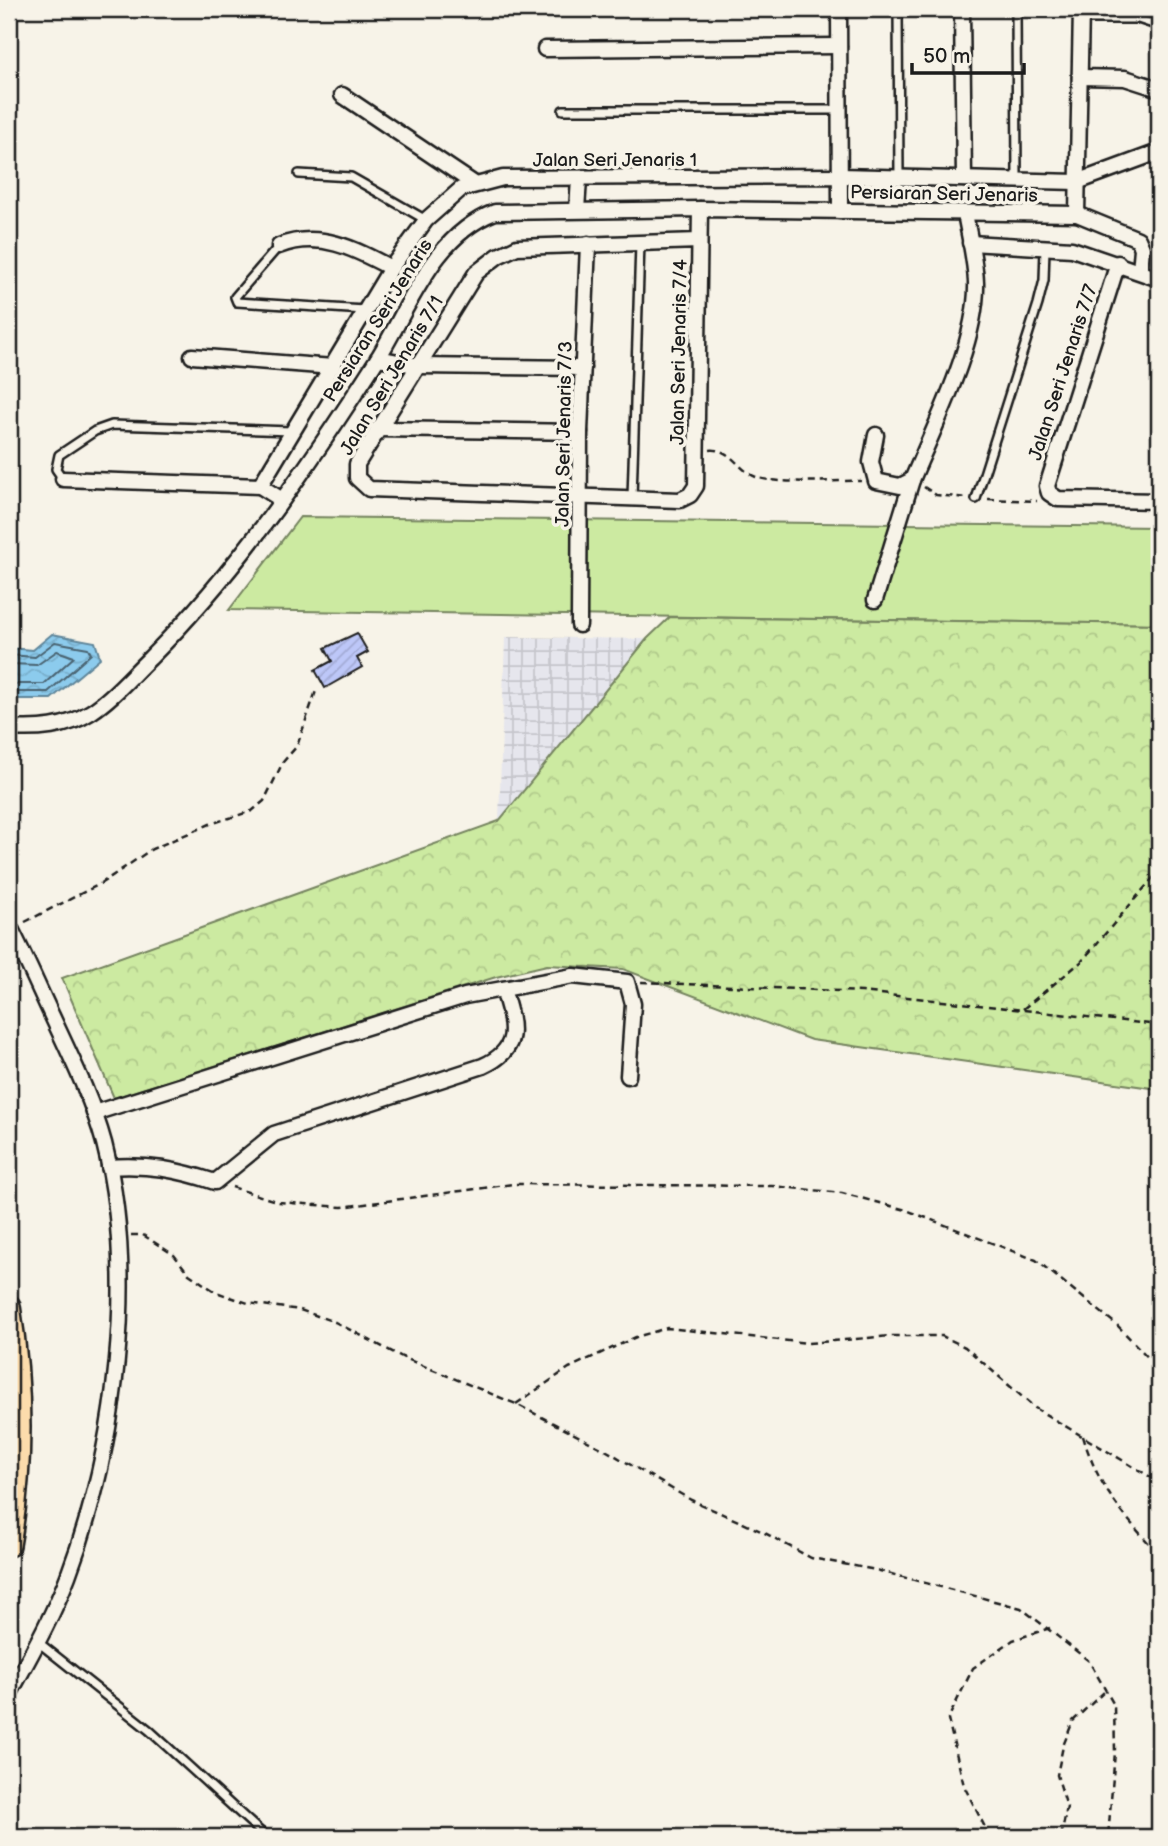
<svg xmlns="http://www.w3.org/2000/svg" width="1168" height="1846" viewBox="0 0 1168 1846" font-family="'Balsamiq Sans',sans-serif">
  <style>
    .industrial { fill: url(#industrial-grid) }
    .grass { fill: #cceaa1; stroke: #74835e; stroke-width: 2 }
    .forest { fill: url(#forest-crowns); stroke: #74835e; stroke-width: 2 }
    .water { fill: url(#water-waves); stroke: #5f8599; stroke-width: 2 }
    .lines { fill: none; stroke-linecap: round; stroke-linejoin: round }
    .shore { stroke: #496270; stroke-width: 2 }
    .building { fill: url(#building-hatch); stroke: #1c1c1c; stroke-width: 2 }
    .service-casing { stroke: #1c1c1c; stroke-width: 12 }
    .minor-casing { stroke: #1c1c1c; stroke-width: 19 }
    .primary-casing { stroke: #1c1c1c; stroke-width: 26 }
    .path { stroke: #1c1c1c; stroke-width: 2.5; stroke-dasharray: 7 5; stroke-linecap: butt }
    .service { stroke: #f7f3e8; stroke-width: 7 }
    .minor { stroke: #f7f3e8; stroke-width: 14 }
    .primary { stroke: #fcdcac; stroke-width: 21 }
    .labels { text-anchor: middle; stroke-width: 7; stroke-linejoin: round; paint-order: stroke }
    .street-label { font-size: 19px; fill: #1c1c1c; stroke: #f7f3e8 }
  </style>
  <defs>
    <pattern id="industrial-grid" width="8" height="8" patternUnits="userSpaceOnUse" patternTransform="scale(1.75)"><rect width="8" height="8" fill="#e6e6ed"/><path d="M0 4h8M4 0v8" fill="none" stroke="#c5c5cb"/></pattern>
    <pattern id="forest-crowns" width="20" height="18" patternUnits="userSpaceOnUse" patternTransform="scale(1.75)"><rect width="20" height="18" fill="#cceaa1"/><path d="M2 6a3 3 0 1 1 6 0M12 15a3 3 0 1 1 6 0" fill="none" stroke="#afc88a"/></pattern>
    <pattern id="water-waves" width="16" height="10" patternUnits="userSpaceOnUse" patternTransform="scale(1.75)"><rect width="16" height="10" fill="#8ccbed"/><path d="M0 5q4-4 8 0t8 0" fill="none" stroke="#78aecb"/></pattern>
    <pattern id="building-hatch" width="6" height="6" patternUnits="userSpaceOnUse" patternTransform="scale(1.75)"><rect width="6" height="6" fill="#bdc7f8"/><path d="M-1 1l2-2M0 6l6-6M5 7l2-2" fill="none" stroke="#a2aad4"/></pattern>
  </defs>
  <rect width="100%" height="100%" fill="#f7f3e8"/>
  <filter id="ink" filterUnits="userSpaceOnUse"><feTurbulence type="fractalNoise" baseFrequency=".0143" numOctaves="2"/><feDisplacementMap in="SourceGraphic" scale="14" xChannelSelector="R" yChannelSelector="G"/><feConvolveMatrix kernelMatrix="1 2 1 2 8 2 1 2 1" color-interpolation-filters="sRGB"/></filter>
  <g filter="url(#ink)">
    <path class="industrial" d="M505,637L647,639L499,821Z"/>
    <path class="grass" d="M300,517L1159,527V624L229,610Z"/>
    <path class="forest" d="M670,617L1159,624V1089L811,1040L623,969L547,965L496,977L114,1098L62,978L499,821L647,639Z"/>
    <path class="water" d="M52,634L95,642L100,658L51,699H9V648L33,650Z"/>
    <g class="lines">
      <g class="shore">
        <path d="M9,655L35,657L55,642L88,648L91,654L48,692H9"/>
        <path d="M9,664L37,665L57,651L74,657L44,684H9"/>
      </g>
    </g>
    <path class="building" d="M357,633L368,652L357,658L362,667L325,688L315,670L332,661L325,648Z"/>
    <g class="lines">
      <defs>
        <g id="service">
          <path d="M898,9L899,178"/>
          <path d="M1016,9L1017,181"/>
          <path d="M1081,19H1138L1159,26"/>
          <path d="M563,110H839"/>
          <path d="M299,174L351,177L426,220"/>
          <path d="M279,246L235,297L237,302L365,310"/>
          <path d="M63,479L56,469L59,455L95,431L112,425L292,431"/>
          <path d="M632,498L640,243"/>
          <path d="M976,499L1038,304L1044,280L1045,248"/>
          <path d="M38,1642L149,1730L266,1837"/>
        </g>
        <g id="minor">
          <path d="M839,9L840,211"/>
          <path d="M962,9L964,179"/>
          <path d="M545,49L839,46"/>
          <path d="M1080,77L1125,78L1159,89"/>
          <path d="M342,95L473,183"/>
          <path d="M577,210L579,179"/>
          <path d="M1077,214L1081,9"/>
          <path d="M699,241L517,247L498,256L476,273L357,464V478L369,489L680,500L690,495L696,486L700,209"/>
          <path d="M970,243L1072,249L1159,279"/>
          <path d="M279,246C320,230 355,249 391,268"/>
          <path d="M1118,263L1047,486L1049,493L1058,499L1159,501"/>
          <path d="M192,356L333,367"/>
          <path d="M378,358L419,366L583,368"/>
          <path d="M377,429L580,432"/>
          <path d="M876,435L871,462L876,481L900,486L912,480C935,425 978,341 976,282C975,259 969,236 965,213"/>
          <path d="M63,479L260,486"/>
          <path d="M282,500L260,486L391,268L426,220L461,189L503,178L840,176L1077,182L1153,154"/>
          <path d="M875,600L912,480"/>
          <path d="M579,625L580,432L588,244"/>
          <path d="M9,728C38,730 66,728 91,712C113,698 131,676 150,658C238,570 311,463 378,358C410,306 434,235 495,212L700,209L1077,214L1138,239L1142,248L1140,271"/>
          <path d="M9,925C24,954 38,986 52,1016C71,1057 92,1099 104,1143C138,1277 116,1449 68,1576C52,1618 30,1656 9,1695"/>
          <path d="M94,1113L465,996L573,976L627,982L633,1004L628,1076"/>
          <path d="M109,1167C148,1164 179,1170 215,1182L274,1134L483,1066C523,1048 513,1024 503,989"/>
        </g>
        <path id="primary" d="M9,1306C22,1386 23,1464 9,1545"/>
      </defs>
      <use href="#service" class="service-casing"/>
      <use href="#minor" class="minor-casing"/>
      <use href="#primary" class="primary-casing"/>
      <g class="path">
        <path d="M710,450C731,448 738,470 756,477C779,485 835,480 861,481"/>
        <path d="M924,487L936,495L967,498"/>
        <path d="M988,499L1037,501"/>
        <path d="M25,922L100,884L152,849L210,824L252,811L264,801L283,762L297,746L316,691"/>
        <path d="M641,982L862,992L1159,1025"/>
        <path d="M1023,1009L1081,962L1159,871"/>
        <path d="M232,1187L279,1202L342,1207L513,1184L772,1186L842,1193L906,1210L1036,1260L1117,1325L1159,1369"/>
        <path d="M131,1235H143L174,1255L189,1274L216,1292L248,1303L300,1310L335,1322L402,1357L516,1404L607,1451L691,1500L763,1532L811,1558L876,1570L1021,1608L1089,1661L1114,1705L1115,1752L1108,1837"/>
        <path d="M516,1404L569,1368L636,1337L667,1328L808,1343L891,1336H942L965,1347L1035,1408L1159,1482"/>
        <path d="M1083,1436C1097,1485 1121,1513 1155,1550L1159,1559"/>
        <path d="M990,1837L964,1786L948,1719L973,1668L1013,1640L1050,1628"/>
        <path d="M1061,1837L1067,1807L1057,1775L1063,1746L1073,1721L1105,1691"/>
        <path d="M1156,1837L1159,1817"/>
      </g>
      <use href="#service" class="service"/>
      <use href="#minor" class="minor"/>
      <use href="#primary" class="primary"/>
    </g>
  </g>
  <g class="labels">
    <g class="street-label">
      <text x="615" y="166">Jalan Seri Jenaris 1</text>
      <text transform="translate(944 193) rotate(1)" y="7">Persiaran Seri Jenaris</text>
      <text transform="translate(377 320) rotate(-58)" y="7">Persiaran Seri Jenaris</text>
      <text transform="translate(678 352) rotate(-89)" y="7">Jalan Seri Jenaris 7/4</text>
      <text transform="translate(1062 372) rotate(-72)" y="7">Jalan Seri Jenaris 7/7</text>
      <text transform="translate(391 375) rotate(-59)" y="7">Jalan Seri Jenaris 7/1</text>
      <text transform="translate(563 434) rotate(-89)" y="7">Jalan Seri Jenaris 7/3</text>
    </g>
  </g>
  <rect width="1168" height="1846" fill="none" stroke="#f7f3e8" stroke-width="35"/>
  <rect x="18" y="18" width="1133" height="1811" fill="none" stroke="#1c1c1c" stroke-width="2.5" filter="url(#ink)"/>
  <path d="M912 63v10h112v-10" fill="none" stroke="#1c1c1c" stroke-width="3.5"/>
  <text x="923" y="63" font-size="21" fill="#1c1c1c" stroke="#f7f3e8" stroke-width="5" paint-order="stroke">50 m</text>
</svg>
